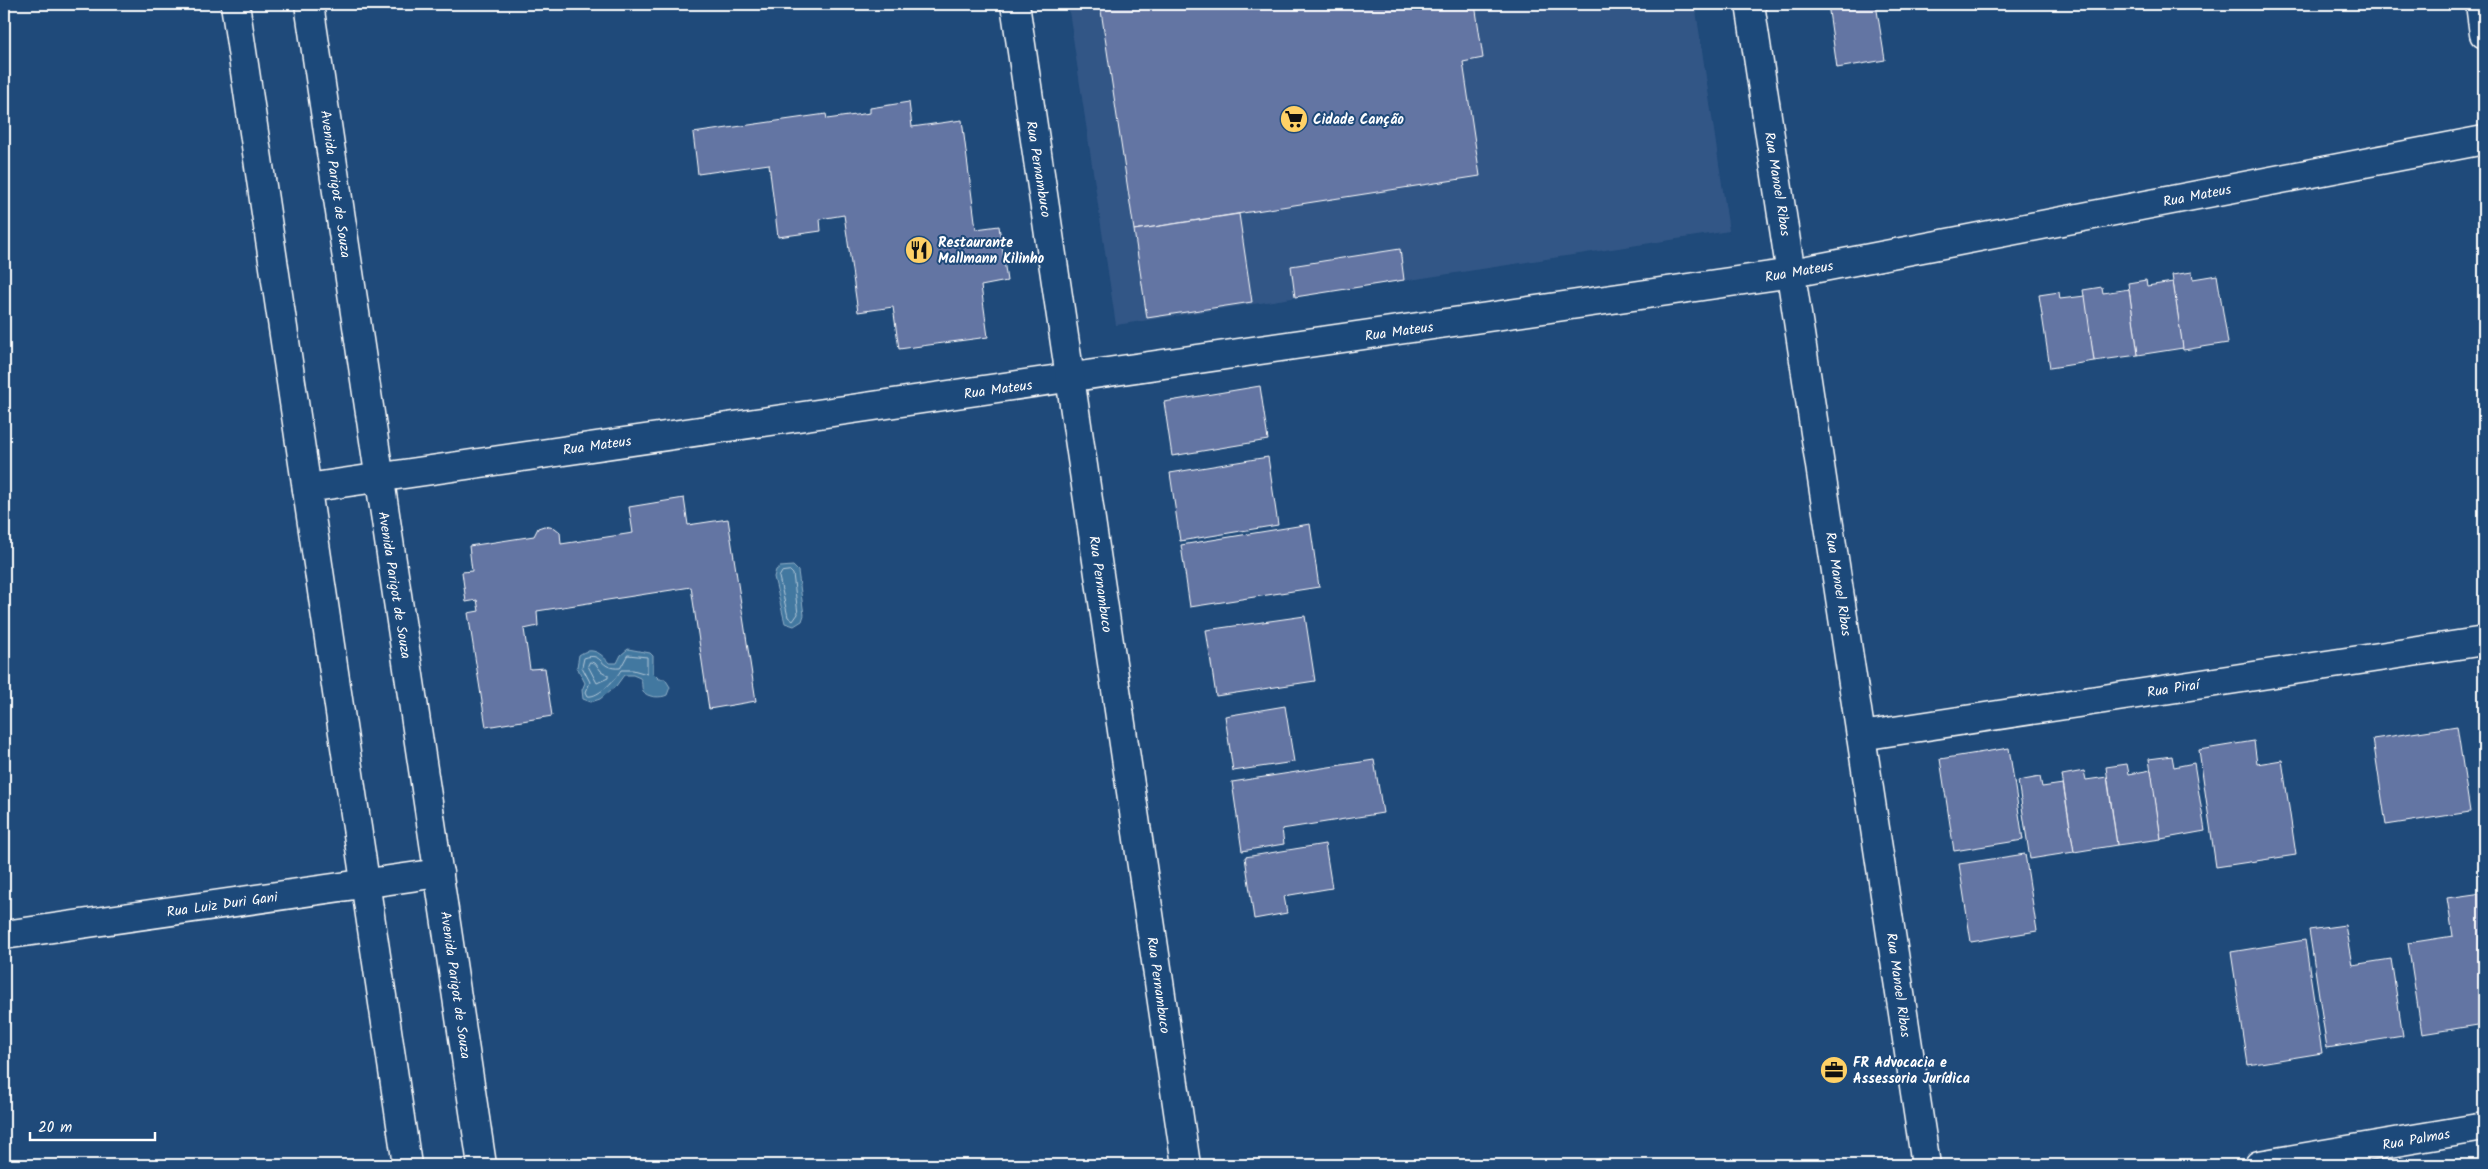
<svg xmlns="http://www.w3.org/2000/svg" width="2488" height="1169" viewBox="0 0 2488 1169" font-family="Kalam,sans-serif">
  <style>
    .built { fill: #335786 }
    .water { fill: #4378a0; stroke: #8eaec6 }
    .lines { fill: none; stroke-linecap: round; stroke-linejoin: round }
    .shore { stroke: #b4c9d9; stroke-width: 1 }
    .building { fill: #6374a3; stroke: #fff }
    .street-casing { stroke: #fff; stroke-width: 31 }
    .secondary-casing { stroke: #fff; stroke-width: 31 }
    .street { stroke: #1f4a7a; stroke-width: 28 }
    .secondary { stroke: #1f4a7a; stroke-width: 28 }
    .labels { text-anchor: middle; stroke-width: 4; stroke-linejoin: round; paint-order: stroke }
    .poi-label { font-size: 14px; font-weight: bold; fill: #fff; stroke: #1f4a7a; text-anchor: start }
    .street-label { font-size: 14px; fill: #fff; stroke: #1f4a7a }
  </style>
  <rect width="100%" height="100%" fill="#1f4a7a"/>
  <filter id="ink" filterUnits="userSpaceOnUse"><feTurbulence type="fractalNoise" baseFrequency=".02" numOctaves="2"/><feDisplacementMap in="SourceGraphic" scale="10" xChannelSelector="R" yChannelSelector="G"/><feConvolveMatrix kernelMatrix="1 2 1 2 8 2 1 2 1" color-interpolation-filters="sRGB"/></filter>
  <g filter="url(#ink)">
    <path class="built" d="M1068,4H1695L1729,231L1116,325Z"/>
    <g class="water">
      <path d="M793,566L798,571L804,615L802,621L794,626L785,623L774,577L776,570L780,567Z"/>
      <path d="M628,649L650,653L653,656V673L659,679H665L670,687L667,695C662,698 647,698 643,691C641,686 643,683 640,678L633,675H624L616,686L600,699L591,702L583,699L582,690L585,683L577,667L579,655C592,646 601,653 609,663H617L621,655Z"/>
    </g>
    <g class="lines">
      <g class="shore">
        <path d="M790,571L793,574L798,614L793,621L788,617L779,577L782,572Z"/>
        <path d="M628,655L647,657V674L633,670H621C616,679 598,698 588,696L586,692L590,682L582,667L584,658C604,651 598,670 620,668Z"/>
        <path d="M590,662L595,663L601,671L608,675V678L597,683L588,666Z"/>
      </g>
    </g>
    <g class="building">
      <path d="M1100,4H1475L1483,58L1463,62L1480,176L1134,230Z"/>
      <path d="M1828,4H1876L1885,60L1837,68Z"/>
      <path d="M909,102L912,127L962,120L976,229L999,226L1007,281L981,286L988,337L899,349L893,307L858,312L844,215L820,219L821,231L778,237L769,164L698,174L693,133L826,114L827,119L870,113V108Z"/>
      <path d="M1239,214L1252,302L1147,318L1134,230Z"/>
      <path d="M1400,249L1404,280L1295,297L1291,266Z"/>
      <path d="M2192,272L2193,279L2217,275L2228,343L2183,350L2172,275Z"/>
      <path d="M2146,280L2147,286L2173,282L2183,348L2138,355L2128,283Z"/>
      <path d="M2102,287L2103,293L2129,289L2138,355L2094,361L2083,290Z"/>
      <path d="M2059,292L2060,299L2085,296L2094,361L2050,368L2039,295Z"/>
      <path d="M1260,386L1268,440L1172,456L1164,402Z"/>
      <path d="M1268,457L1278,525L1180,541L1170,473Z"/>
      <path d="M684,498L688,525L728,519L756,701L709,709L691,587L537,611L538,626L524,629L530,669L545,668L552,716L486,727L468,613L479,611L477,600L466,602L462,572L472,571L469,546L534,536L538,528L544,526L555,528L560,532L561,544L633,533L629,507Z"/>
      <path d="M1310,524L1319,587L1190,607L1181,545Z"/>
      <path d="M1305,616L1315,681L1216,696L1206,630Z"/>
      <path d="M1285,706L1294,762L1233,771L1225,716Z"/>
      <path d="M2457,726L2470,812L2386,825L2373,739Z"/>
      <path d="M2254,741L2257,764L2282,760L2296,855L2216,867L2199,750Z"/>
      <path d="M2009,748L2023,840L1954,851L1940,759Z"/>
      <path d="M2172,756L2174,767L2194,763L2205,831L2161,839L2149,759Z"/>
      <path d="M1374,760L1383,813L1282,829L1284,844L1242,851L1232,782Z"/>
      <path d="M2127,764L2129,774L2151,770L2161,839L2117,845L2106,767Z"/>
      <path d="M2084,771L2086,780L2107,777L2117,845L2074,852L2062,775Z"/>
      <path d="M2040,777L2042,787L2063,784L2074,852L2030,859L2018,781Z"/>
      <path d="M1325,844L1332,888L1284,896L1287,913L1254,919L1245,857Z"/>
      <path d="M2025,854L2037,931L1971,942L1959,864Z"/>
      <path d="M2482,893L2484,909V1024L2422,1034L2408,943L2453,936L2447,898Z"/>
      <path d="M2345,925L2352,965L2391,959L2403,1036L2327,1048L2309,930Z"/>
      <path d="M2305,940L2322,1053L2248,1065L2231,952Z"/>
    </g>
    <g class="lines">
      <defs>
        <g id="street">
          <path d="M2480,4L2484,34"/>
          <path d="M307,488L1792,273L2484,140"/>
          <path d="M1861,736L2484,641"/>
          <path d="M4,935L439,873"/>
          <path d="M2259,1165L2484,1127"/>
        </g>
        <g id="secondary">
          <path d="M235,4L407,1165"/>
          <path d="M309,4L482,1165"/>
          <path d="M1015,4L1186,1165"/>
          <path d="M1750,4L1926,1165"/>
        </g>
      </defs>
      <use href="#street" class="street-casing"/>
      <use href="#secondary" class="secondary-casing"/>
      <use href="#street" class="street"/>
      <use href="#secondary" class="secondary"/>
    </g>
  </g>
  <defs>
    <symbol id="supermarket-disc" viewBox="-11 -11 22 22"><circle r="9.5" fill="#ffd166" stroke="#1f4a7a"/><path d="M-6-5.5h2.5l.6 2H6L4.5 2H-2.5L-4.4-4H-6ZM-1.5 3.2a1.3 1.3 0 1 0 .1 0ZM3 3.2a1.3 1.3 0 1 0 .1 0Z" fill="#111"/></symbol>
    <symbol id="restaurant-disc" viewBox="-11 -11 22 22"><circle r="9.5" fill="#ffd166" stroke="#1f4a7a"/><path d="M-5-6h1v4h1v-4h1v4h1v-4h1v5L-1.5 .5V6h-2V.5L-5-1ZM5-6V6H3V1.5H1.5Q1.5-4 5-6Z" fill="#111"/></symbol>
    <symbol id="office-disc" viewBox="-11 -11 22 22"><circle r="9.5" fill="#ffd166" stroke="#1f4a7a"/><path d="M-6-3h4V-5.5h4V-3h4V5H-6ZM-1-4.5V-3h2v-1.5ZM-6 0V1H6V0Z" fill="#111"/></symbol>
  </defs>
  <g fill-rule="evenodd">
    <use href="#supermarket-disc" x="1278" y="103" width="32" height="32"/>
    <use href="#restaurant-disc" x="903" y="234" width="32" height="32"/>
    <use href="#office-disc" x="1818" y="1054" width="32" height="32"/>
  </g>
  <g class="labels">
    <g class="poi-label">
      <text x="1313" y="124">Cidade Canção</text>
      <text x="938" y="247">Restaurante<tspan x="938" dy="16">Mallmann Kilinho</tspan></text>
      <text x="1853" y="1067">FR Advocacia e<tspan x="1853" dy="16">Assessoria Jurídica</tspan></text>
    </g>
    <g class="street-label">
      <text transform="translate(1039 169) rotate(81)" y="5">Rua Pernambuco</text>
      <text transform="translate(336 184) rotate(82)" y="5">Avenida Parigot de Souza</text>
      <text transform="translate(1778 184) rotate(81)" y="5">Rua Manoel Ribas</text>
      <text transform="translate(2197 195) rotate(-11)" y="5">Rua Mateus</text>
      <text transform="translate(1799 271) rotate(-10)" y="5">Rua Mateus</text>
      <text transform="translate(1399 331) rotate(-8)" y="5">Rua Mateus</text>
      <text transform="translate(998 389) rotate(-8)" y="5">Rua Mateus</text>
      <text transform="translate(597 445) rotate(-8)" y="5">Rua Mateus</text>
      <text transform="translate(1101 584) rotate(82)" y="5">Rua Pernambuco</text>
      <text transform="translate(1839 584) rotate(81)" y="5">Rua Manoel Ribas</text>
      <text transform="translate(395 585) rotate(81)" y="5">Avenida Parigot de Souza</text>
      <text transform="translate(2173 688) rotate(-9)" y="5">Rua Piraí</text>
      <text transform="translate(222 904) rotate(-8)" y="5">Rua Luiz Duri Gani</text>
      <text transform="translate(456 985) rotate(82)" y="5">Avenida Parigot de Souza</text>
      <text transform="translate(1159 985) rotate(82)" y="5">Rua Pernambuco</text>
      <text transform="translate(1899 985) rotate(82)" y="5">Rua Manoel Ribas</text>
      <text transform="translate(2416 1139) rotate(-10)" y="5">Rua Palmas</text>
    </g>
  </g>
  <rect width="2488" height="1169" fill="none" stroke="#1f4a7a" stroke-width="20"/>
  <rect x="10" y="10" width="2468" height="1149" fill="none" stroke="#fff" stroke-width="2" filter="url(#ink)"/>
  <path d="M30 1132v8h125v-8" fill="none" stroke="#ffffff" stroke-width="2.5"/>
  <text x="38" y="1132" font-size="15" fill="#ffffff" stroke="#1f4a7a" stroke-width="4" paint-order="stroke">20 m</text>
</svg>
